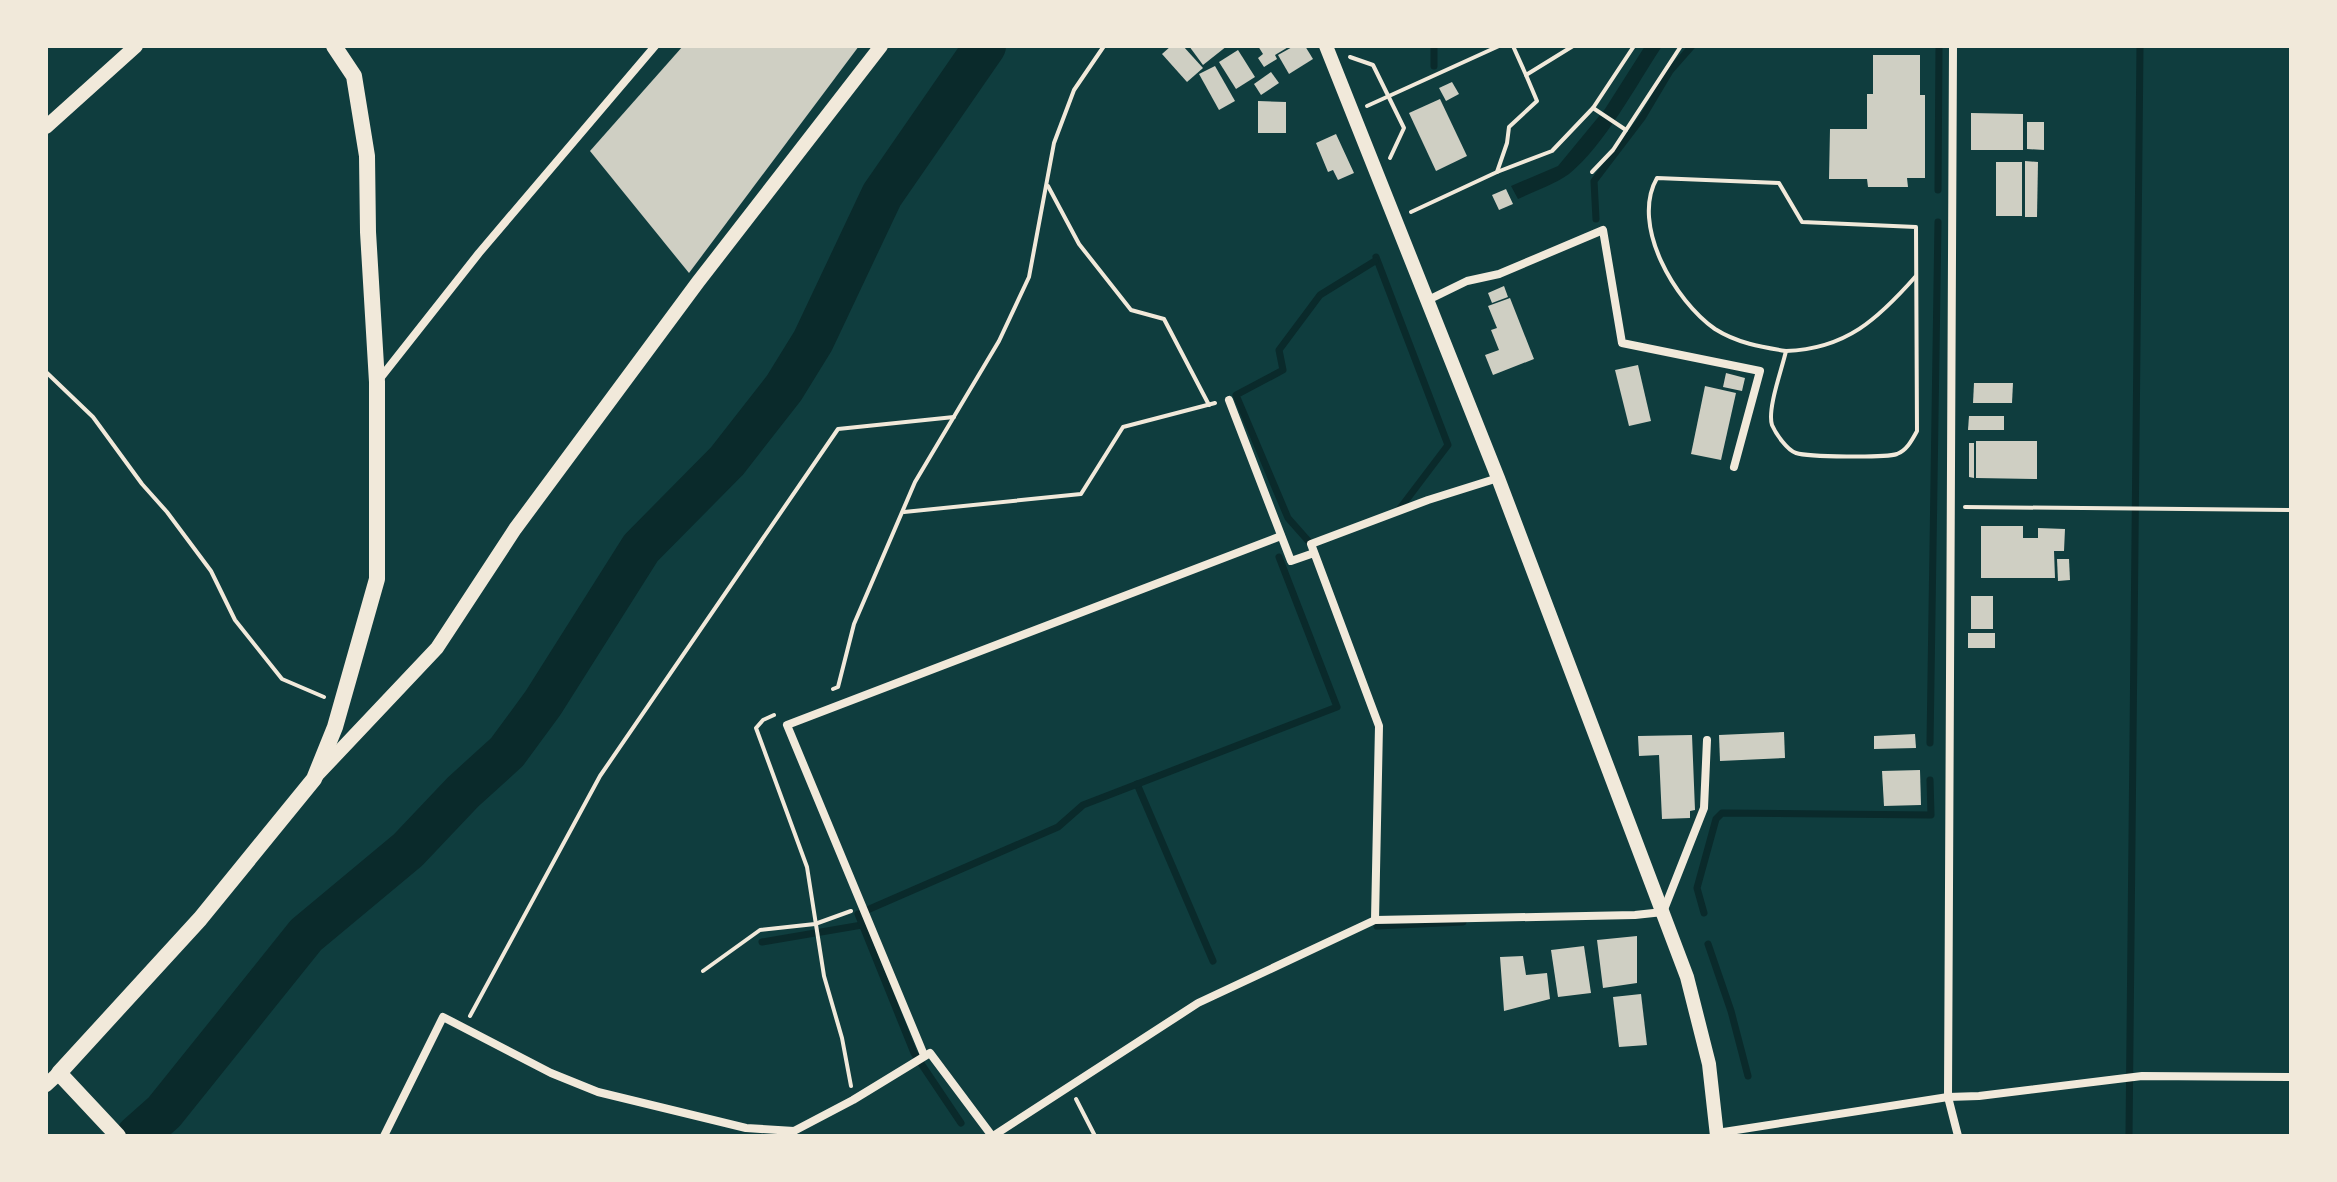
<svg xmlns="http://www.w3.org/2000/svg" width="2337" height="1182" viewBox="0 0 2337 1182" font-family="Manrope,sans-serif">
  <style>
    .water { fill: #0a2a2b }
    .lines { fill: none; stroke-linecap: round; stroke-linejoin: round }
    .stream { stroke: #0a2a2b; stroke-width: 7 }
    .river { stroke: #0a2a2b; stroke-width: 42 }
    .building { fill: #cfcfc3 }
    .path { stroke: #f1e9da; stroke-width: 4 }
    .minor { stroke: #f1e9da; stroke-width: 8 }
    .tertiary { stroke: #f1e9da; stroke-width: 14 }
    .secondary { stroke: #f1e9da; stroke-width: 16 }
  </style>
  <rect width="100%" height="100%" fill="#0f3d3e"/>
  <path class="water" d="M1645,46H1662C1637,84 1604,146 1569,174C1553,185 1535,191 1518,199L1511,186L1558,166L1605,109Z"/>
  <g class="lines">
    <g class="stream">
      <path d="M1434,66V46"/>
      <path d="M1938,190L1939,46"/>
      <path d="M1596,219L1594,181L1642,118L1670,71L1692,46"/>
      <path d="M1376,257L1448,445L1398,511"/>
      <path d="M1311,544L1288,518L1236,395L1283,370L1279,350L1320,295L1375,261"/>
      <path d="M1930,743L1938,222"/>
      <path d="M1137,784L1213,961"/>
      <path d="M1704,913L1697,888L1716,819L1722,813L1931,815L1930,780"/>
      <path d="M1377,926L1463,922"/>
      <path d="M762,942L862,925"/>
      <path d="M1708,944L1731,1011L1748,1076"/>
      <path d="M961,1123L914,1053L858,914L1058,827L1083,805L1337,707L1279,557"/>
      <path d="M2129,1136L2140,46"/>
    </g>
    <path class="river" d="M137,1136L164,1112L306,935L408,850L463,792L507,752L543,703L641,548L727,461L784,388L813,341L882,195L985,46"/>
  </g>
  <g class="building">
    <path d="M683,46H859L689,273L590,151Z"/>
    <path d="M1171,46H1183L1203,68L1187,82L1162,54Z"/>
    <path d="M1189,46H1227L1203,65Z"/>
    <path d="M1258,46H1290L1275,55L1277,59L1264,67L1258,58L1263,54Z"/>
    <path d="M1294,46H1305L1313,59L1289,74L1278,55Z"/>
    <path d="M1238,50L1255,77L1236,89L1219,62Z"/>
    <path d="M1873,55H1920V95H1925V178H1907L1908,187H1868L1867,179H1829L1830,129H1867V94H1873Z"/>
    <path d="M1215,66L1235,101L1219,110L1199,74Z"/>
    <path d="M1271,72L1279,83L1261,95L1254,84Z"/>
    <path d="M1452,82L1459,94L1446,101L1439,88Z"/>
    <path d="M1440,99L1467,156L1436,171L1409,113Z"/>
    <path d="M1258,101L1286,102V133H1258Z"/>
    <path d="M1971,113L2023,114V150H1971Z"/>
    <path d="M2027,122H2044V150L2027,149Z"/>
    <path d="M1336,134L1354,173L1338,180L1333,170L1328,172L1316,143Z"/>
    <path d="M2025,161L2038,162L2037,217H2025Z"/>
    <rect x="1996" y="162" width="26" height="54"/>
    <path d="M1506,189L1513,204L1499,210L1492,195Z"/>
    <path d="M1504,286L1508,297L1492,303L1488,293Z"/>
    <path d="M1510,298L1534,359L1493,375L1485,355L1499,350L1491,330L1497,328L1488,306Z"/>
    <path d="M1638,365L1651,421L1629,426L1615,370Z"/>
    <path d="M1726,373L1745,378L1742,391L1723,387Z"/>
    <path d="M1974,383H2013L2012,403H1973Z"/>
    <path d="M1705,386L1736,393L1721,460L1691,454Z"/>
    <path d="M1969,416H2004V430H1968Z"/>
    <path d="M1976,441H2037V479L1976,478Z"/>
    <path d="M1969,443H1974V478L1969,477Z"/>
    <path d="M1981,526H2023V538H2038V528L2065,529L2064,551H2054L2055,578H1981Z"/>
    <path d="M2057,559H2069L2070,580L2058,581Z"/>
    <rect x="1971" y="596" width="22" height="33"/>
    <rect x="1968" y="633" width="27" height="15"/>
    <path d="M1784,732L1785,758L1720,761L1719,735Z"/>
    <path d="M1915,734L1916,748L1874,749V736Z"/>
    <path d="M1692,735L1695,810L1690,811V818L1662,819L1659,755L1639,756L1638,736Z"/>
    <path d="M1920,770L1921,805L1884,806L1882,771Z"/>
    <path d="M1637,936V983L1603,988L1597,940Z"/>
    <path d="M1584,946L1591,993L1558,997L1551,950Z"/>
    <path d="M1523,956L1526,975L1547,973L1550,999L1504,1011L1500,957Z"/>
    <path d="M1641,994L1647,1045L1619,1047L1613,997Z"/>
  </g>
  <g class="lines">
    <g class="path">
      <path d="M1513,46L1526,75L1573,46"/>
      <path d="M1350,57L1373,65L1404,128L1390,158"/>
      <path d="M1367,106L1499,46"/>
      <path d="M1593,108L1626,130"/>
      <path d="M1497,172L1552,151L1593,108L1634,46"/>
      <path d="M1592,172L1613,150L1681,46"/>
      <path d="M1657,178L1779,183L1802,222L1916,227L1917,431C1912,440 1907,450 1897,454C1885,458 1808,457 1796,453C1787,450 1776,434 1772,425C1767,409 1782,369 1786,351C1761,347 1737,343 1715,329C1675,301 1630,225 1657,178Z"/>
      <path d="M1048,186L1079,244L1131,310L1164,319L1209,405"/>
      <path d="M1411,212L1497,172L1507,143L1509,127L1537,101L1526,75"/>
      <path d="M1786,351C1846,349 1878,319 1916,276"/>
      <path d="M46,372L93,417L142,484L167,512L211,571L235,620L282,679L324,697"/>
      <path d="M1965,507L2291,510"/>
      <path d="M904,512L1081,494L1123,427L1215,403"/>
      <path d="M833,689L838,687L854,624L915,482L999,341L1029,277L1054,143L1074,90L1104,46"/>
      <path d="M774,715L763,720L756,728L807,867L824,976L842,1038L851,1086"/>
      <path d="M703,971L760,930L815,924L851,911"/>
      <path d="M470,1016L600,776L838,429L954,417"/>
      <path d="M1076,1099L1095,1136"/>
    </g>
    <g class="minor">
      <path d="M1953,46L1948,1097L1958,1136"/>
      <path d="M1426,301L1467,281L1499,274L1603,230L1622,343L1760,371L1734,467"/>
      <path d="M378,381L479,253L655,46"/>
      <path d="M1229,400L1291,561L1314,553"/>
      <path d="M1375,920L1379,726L1311,544L1428,500L1498,478"/>
      <path d="M924,1055L787,725L1281,536"/>
      <path d="M1717,1133L1948,1097L1979,1096L2142,1076L2291,1077"/>
      <path d="M384,1136L443,1017L551,1073L598,1092L746,1128L794,1131L853,1100L930,1053L992,1136"/>
      <path d="M993,1136L1198,1003L1375,920L1635,915L1663,912L1704,808L1707,740"/>
    </g>
    <g class="tertiary">
      <path d="M1326,46L1498,478L1687,977L1709,1064L1717,1136"/>
      <path d="M46,127L136,46"/>
      <path d="M317,775L437,648L515,529L698,282L881,46"/>
      <path d="M46,1085L59,1073"/>
    </g>
    <path class="secondary" d="M118,1136L59,1073L200,919L314,779L335,727L377,579V382L368,232L367,156L354,76L334,46"/>
  </g>
  <rect width="2337" height="1182" fill="none" stroke="#f1e9da" stroke-width="96"/>
</svg>
